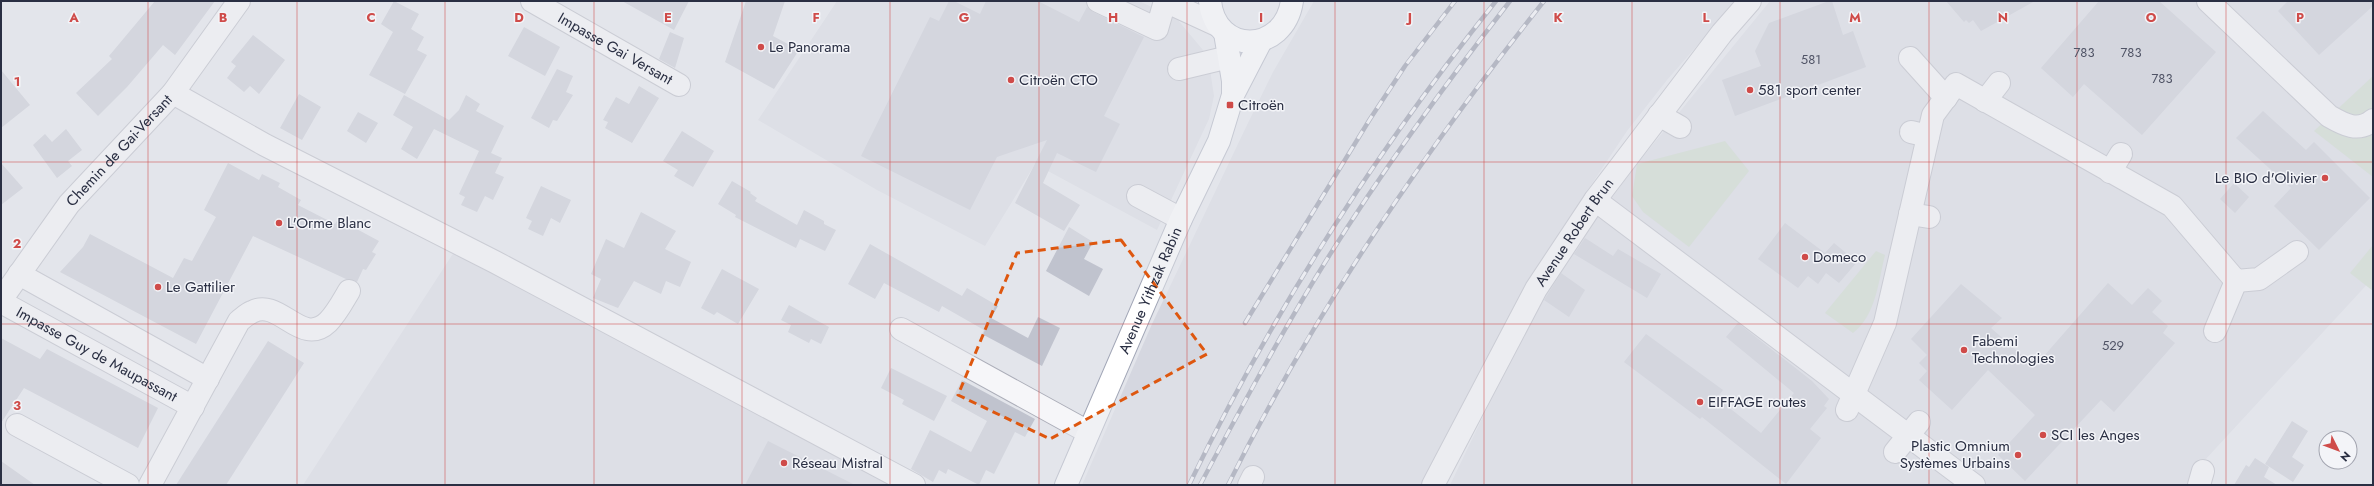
<svg xmlns="http://www.w3.org/2000/svg" width="2374" height="486" viewBox="0 0 2374 486" font-family="Jost,sans-serif">
  <style>
    .built { fill: #d5d7e0 }
    .green { fill: #c5d5c4 }
    .building { fill: #c0c3ce }
    .lines { fill: none; stroke-linecap: round; stroke-linejoin: round }
    .minor-casing { stroke: #acaeb9; stroke-width: 24 }
    .major-casing { stroke: #a2a7b7; stroke-width: 24 }
    .minor { stroke: #f6f6f9; stroke-width: 22 }
    .major { stroke: #fff; stroke-width: 22 }
    .rail-casing { stroke: #7c8195; stroke-width: 4.5 }
    .rail { stroke: #f3f4f8; stroke-width: 3; stroke-dasharray: 9; stroke-linecap: butt }
    .marked { fill: none; stroke: #de570f; stroke-width: 3; stroke-dasharray: 8 5; stroke-linejoin: round }
    .grid { fill: none; stroke: #cf4b49; stroke-width: 1; stroke-opacity: 0.55 }
    .poi-dot { fill: #cf4b49; stroke: #f3f4f8; stroke-width: 1.5 }
    .labels { text-anchor: middle; stroke-width: 3; stroke-linejoin: round; paint-order: stroke }
    .number-label { font-size: 13px; fill: #505466 }
    .poi-label { font-size: 15px; fill: #2a2f43; stroke: #f3f4f8; text-anchor: start }
    .street-label { font-size: 15px; fill: #2a2f43; stroke: #f3f4f8 }
    .grid-label { font-size: 13px; text-anchor: middle; font-weight: bold; fill: #cf4b49; stroke: #f3f4f8; stroke-width: 3; stroke-linejoin: round; paint-order: stroke }
  </style>
  <rect width="100%" height="100%" fill="#e3e5eb"/>
  <g class="built">
    <path d="M837,1H1139L1177,19L1208,56L1214,96L1209,119L1157,230L1035,164L985,246L877,190L758,120Z"/>
    <path d="M1314,1H1736L1667,80L1627,131L1563,227L1527,289L1423,485H1082L1152,324L1247,125L1273,72Z"/>
    <path d="M1770,1H2373V278L2205,460L2210,485H1450L1489,404L1525,316L1637,164Z"/>
    <path d="M456,249L895,485H303Z"/>
  </g>
  <g class="green">
    <path d="M2373,76V177L2314,131Z"/>
    <path d="M1725,141L1749,171L1689,247L1643,212L1632,196L1637,164Z"/>
    <path d="M2373,245V291L2350,273Z"/>
    <path d="M1876,251L1885,255C1878,283 1876,315 1853,333L1825,313Z"/>
  </g>
  <g class="building">
    <path d="M155,1H215L175,55L163,45L127,87L98,116L76,93L112,59L109,56Z"/>
    <path d="M394,1L419,14L411,29L424,37L417,50L427,55L405,94L369,75L393,32L381,24Z"/>
    <path d="M622,1H689L674,30Z"/>
    <path d="M746,1H785L773,36L799,50L774,89L725,62Z"/>
    <path d="M949,1H954L980,14L986,1H1038L1079,22L1087,7L1093,12L1144,37L1104,116L1120,124L1096,172L1057,153L1043,183L1080,205L1064,231L1015,203L1047,140L997,157L970,210L861,156L930,17L939,21Z"/>
    <path d="M1829,1H1832L1843,35L1853,31L1866,67L1735,116L1722,80L1761,66L1755,51L1769,23Z"/>
    <path d="M1946,1H2035L1981,31L1973,20L1969,23L1966,20L1964,22Z"/>
    <path d="M2099,1H2159L2216,52L2142,135L2084,84L2073,97L2041,68Z"/>
    <path d="M2288,1H2373V6L2319,55L2278,11Z"/>
    <path d="M524,27L560,47L545,76L508,56Z"/>
    <path d="M670,32L684,38L675,68L659,59Z"/>
    <path d="M253,35L285,60L259,94L250,86L244,92L227,78L236,66L231,62Z"/>
    <path d="M557,69L573,76L566,92L573,95L557,121L553,120L549,128L531,118Z"/>
    <path d="M1,70L30,105L1,128Z"/>
    <path d="M639,86L659,98L632,143L605,128L608,122L603,120L616,97L629,104Z"/>
    <path d="M299,94L321,107L302,140L280,128Z"/>
    <path d="M404,95L449,120L459,110L466,95L480,104L476,111L504,126L491,153L502,158L495,173L504,177L493,200L485,196L477,212L461,205L465,197L459,194L479,151L434,129L417,159L401,149L413,127L393,115Z"/>
    <path d="M2263,111L2306,150L2314,142L2370,198L2319,250L2274,206L2291,188L2236,138Z"/>
    <path d="M358,112L378,123L366,143L347,131Z"/>
    <path d="M66,129L82,150L68,161L72,166L57,178L33,145L45,134L52,142Z"/>
    <path d="M682,131L714,151L693,187L674,176L678,170L663,161Z"/>
    <path d="M1,163L23,188L1,205Z"/>
    <path d="M228,163L259,180L262,174L280,183L278,187L301,200L298,205L335,224L338,219L379,241L372,252L376,254L366,270L363,269L357,282L346,279L253,236L196,344L60,272L83,247L90,234L173,278L184,258L192,261L216,217L204,210Z"/>
    <path d="M732,181L751,192L750,193L757,198L755,201L797,225L804,210L824,221V224L836,230L825,251L800,239L796,248L735,217L736,215L718,204Z"/>
    <path d="M2234,183L2249,197L2235,213L2220,199Z"/>
    <path d="M541,186L571,200L560,223L551,218L543,236L528,229L532,221L526,218Z"/>
    <path d="M641,212L676,231L665,249L691,262L680,287L666,281L661,294L634,281L618,308L593,298L601,279L591,274L606,239L624,248Z"/>
    <path d="M1785,223L1825,253L1834,243L1857,262L1839,283L1826,273L1818,284L1808,276L1798,288L1758,259Z"/>
    <path d="M1069,227L1093,242L1084,259L1103,269L1089,296L1046,271Z"/>
    <path d="M1585,238L1613,256L1618,249L1661,274L1647,298L1574,254Z"/>
    <path d="M870,244L962,296L967,288L998,306L991,318L1028,338L1038,317L1060,328L1042,366L982,334L984,330L942,306L939,312L884,283L875,299L848,284Z"/>
    <path d="M722,269L759,289L738,324L717,312L714,315L701,308Z"/>
    <path d="M1561,273L1585,290L1569,317L1544,300Z"/>
    <path d="M2108,283L2132,305L2148,288L2162,301L2152,312L2168,326L2163,333L2175,343L2114,412L2101,400L2025,481L1998,455L2035,415L1988,370L1952,410L1919,380L1927,371L1919,363L1927,355L1911,339L1961,284L2002,318L1991,328L2033,365H2036Z"/>
    <path d="M789,305L829,327L821,344L811,339L809,343L788,332L791,325L781,320Z"/>
    <path d="M1738,323L1812,381L1829,399L1824,406L1827,408L1810,429L1821,438L1786,484L1702,417L1700,419L1624,362L1646,334L1723,390L1717,398L1761,433L1794,393L1726,337Z"/>
    <path d="M1,338L40,359L47,349L158,408L138,448L24,388L1,423Z"/>
    <path d="M268,341L304,363L226,485H176Z"/>
    <path d="M891,368L947,396L934,421L902,404L904,400L881,388Z"/>
    <path d="M962,380L1035,419L1025,437L1015,432L994,474L986,470L979,485L948,469L946,474L939,470L933,482L911,469L930,430L971,452L987,421L951,401Z"/>
    <path d="M2292,421L2308,431L2292,457L2304,465L2293,482L2265,464Z"/>
    <path d="M768,441L855,485H745Z"/>
    <path d="M2255,458L2269,467L2264,477L2277,485H2234L2246,465L2249,467Z"/>
    <path d="M1,461L35,485H1Z"/>
  </g>
  <g class="lines">
    <defs>
      <g id="minor">
        <path id="s1" d="M532,1L679,85"/>
        <path d="M1098,1L1157,29L1165,1"/>
        <path d="M1165,1L1217,25"/>
        <path d="M2208,1L2329,116C2343,124 2358,133 2373,120"/>
        <path d="M1910,58L1946,98"/>
        <path d="M1179,69L1229,57"/>
        <path d="M173,93L265,145L495,262L914,485"/>
        <path d="M1985,101L1999,83"/>
        <path d="M1659,115L1680,127"/>
        <path d="M1911,132L1928,136"/>
        <path d="M2110,172L2121,154"/>
        <path d="M1138,196L1181,219"/>
        <path d="M1595,200L1974,485"/>
        <path d="M1910,214L1929,217"/>
        <path d="M19,274L208,379"/>
        <path id="s2" d="M1,300L69,204L173,93L239,1"/>
        <path id="s3" d="M1,302L193,407"/>
        <path d="M901,329L1088,432"/>
        <path d="M2215,331L2236,281"/>
        <path d="M1847,410L1885,323L1933,115L1956,84L2172,206L2236,281L2259,279L2297,252"/>
        <path d="M17,425L128,485"/>
        <path d="M1895,452L1919,422"/>
        <path d="M150,485L239,321C243,318 247,314 252,312C279,297 301,348 328,322C337,313 343,301 349,291"/>
        <path d="M1249,485L1253,477"/>
        <path id="s4" d="M1433,485L1536,289L1595,200L1722,33L1750,1"/>
        <path d="M2199,485L2203,471"/>
      </g>
      <g id="major">
        <path d="M1210,1C1215,55 1284,55 1292,1"/>
        <path d="M1225,33L1233,81V94"/>
        <path id="s5" d="M1066,485L1181,219L1219,141L1233,95L1261,41"/>
      </g>
    </defs>
    <use href="#minor" class="minor-casing"/>
    <use href="#major" class="major-casing"/>
    <use href="#minor" class="minor"/>
    <use href="#major" class="major"/>
    <defs>
      <g id="rail">
        <path d="M1245,323L1370,119L1405,66L1455,1"/>
        <path d="M1189,485C1272,313 1377,150 1496,1"/>
        <path d="M1200,485C1241,408 1282,331 1329,256C1384,168 1446,83 1510,1"/>
        <path d="M1228,485C1314,312 1424,152 1544,1"/>
      </g>
    </defs>
    <use href="#rail" class="rail-casing"/>
    <use href="#rail" class="rail"/>
  </g>
  <path d="M0 0H2374V486H0ZM1121,240L1207,354L1050,439L958,395L1017,253Z" fill="#e3e5eb" fill-opacity=".55" fill-rule="evenodd"/>
  <path class="marked" d="M1121,240L1207,354L1050,439L958,395L1017,253Z"/>
  <path class="grid" d="M148,1V485M297,1V485M445,1V485M594,1V485M742,1V485M890,1V485M1039,1V485M1187,1V485M1335,1V485M1484,1V485M1632,1V485M1780,1V485M1929,1V485M2077,1V485M2226,1V485M1,162H2373M1,324H2373"/>
  <g class="poi-dot">
    <circle cx="761" cy="47" r="4"/>
    <circle cx="1011" cy="80" r="4"/>
    <circle cx="1750" cy="90" r="4"/>
    <rect x="1226" y="101" width="8" height="8" rx="2"/>
    <circle cx="2325" cy="178" r="4"/>
    <circle cx="279" cy="223" r="4"/>
    <circle cx="1805" cy="257" r="4"/>
    <circle cx="158" cy="287" r="4"/>
    <circle cx="1964" cy="350" r="4"/>
    <circle cx="1700" cy="402" r="4"/>
    <circle cx="2043" cy="435" r="4"/>
    <circle cx="2018" cy="455" r="4"/>
    <circle cx="784" cy="463" r="4"/>
  </g>
  <g class="labels">
    <g class="number-label">
      <text x="2084" y="57">783</text>
      <text x="2131" y="57">783</text>
      <text x="1811" y="64">581</text>
      <text x="2162" y="83">783</text>
      <text x="2113" y="350">529</text>
    </g>
    <g class="poi-label">
      <text x="769" y="52">Le Panorama</text>
      <text x="1019" y="85">Citroën CTO</text>
      <text x="1758" y="95">581 sport center</text>
      <text x="1238" y="110">Citroën</text>
      <text x="2317" y="183" text-anchor="end">Le BIO d'Olivier</text>
      <text x="287" y="228">L'Orme Blanc</text>
      <text x="1813" y="262">Domeco</text>
      <text x="166" y="292">Le Gattilier</text>
      <text x="1972" y="346">Fabemi<tspan x="1972" dy="17">Technologies</tspan></text>
      <text x="1708" y="407">EIFFAGE routes</text>
      <text x="2051" y="440">SCI les Anges</text>
      <text x="2010" y="451" text-anchor="end">Plastic Omnium<tspan x="2010" dy="17">Systèmes Urbains</tspan></text>
      <text x="792" y="468">Réseau Mistral</text>
    </g>
    <g class="street-label">
      <text dy="5" stroke="none"><textPath href="#s1" startOffset="96">Impasse Gai Versant</textPath></text>
      <text dy="5" stroke="none"><textPath href="#s2" startOffset="191">Chemin de Gai-Versant</textPath></text>
      <text dy="5" stroke="none"><textPath href="#s4" startOffset="290">Avenue Robert Brun</textPath></text>
      <text dy="5" stroke="none"><textPath href="#s5" startOffset="212">Avenue Yithzak Rabin</textPath></text>
      <text dy="5" stroke="none"><textPath href="#s3" startOffset="109">Impasse Guy de Maupassant</textPath></text>
    </g>
  </g>
  <g class="grid-label">
    <text x="74" y="22">A</text>
    <text x="223" y="22">B</text>
    <text x="371" y="22">C</text>
    <text x="519" y="22">D</text>
    <text x="668" y="22">E</text>
    <text x="816" y="22">F</text>
    <text x="964" y="22">G</text>
    <text x="1113" y="22">H</text>
    <text x="1261" y="22">I</text>
    <text x="1410" y="22">J</text>
    <text x="1558" y="22">K</text>
    <text x="1706" y="22">L</text>
    <text x="1855" y="22">M</text>
    <text x="2003" y="22">N</text>
    <text x="2151" y="22">O</text>
    <text x="2300" y="22">P</text>
    <text x="17" y="86">1</text>
    <text x="17" y="248">2</text>
    <text x="17" y="410">3</text>
  </g>
  <rect width="2374" height="486" fill="none" stroke="#2a2f43" stroke-width="4"/>
  <g transform="translate(2338 450) rotate(132)"><circle r="19" fill="#f3f4f8" stroke="#a3a5b0"/>
  <path d="M0-3L7 15L0 10L-7 15Z" fill="#cf4b49"/>
  <text y="-6" font-size="11" font-weight="bold" text-anchor="middle" fill="#2a2f43">N</text>
  </g>
</svg>
